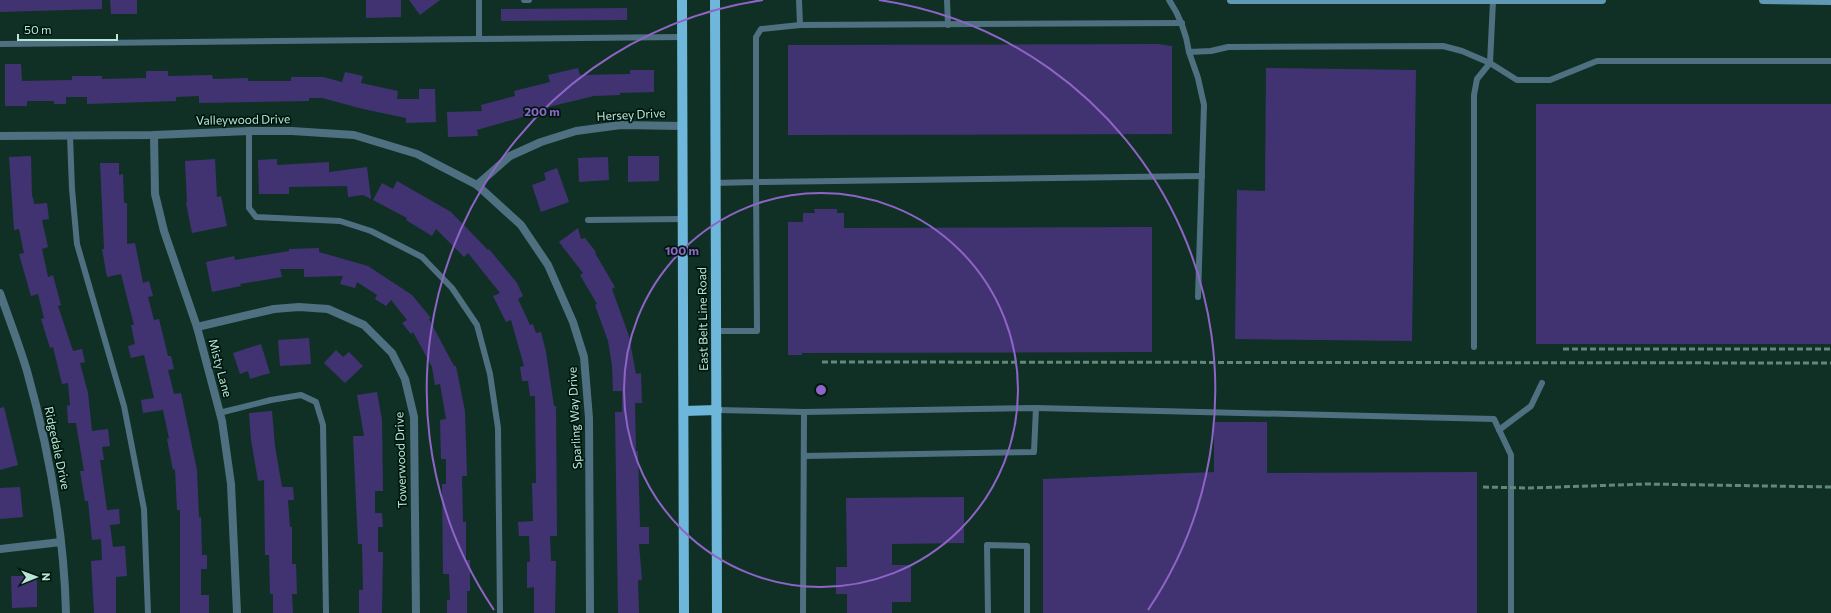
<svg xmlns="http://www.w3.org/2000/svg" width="1831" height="613" viewBox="0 0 1831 613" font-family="Commissioner,sans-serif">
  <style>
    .building { fill: #413371 }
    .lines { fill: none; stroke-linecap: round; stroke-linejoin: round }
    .lane { stroke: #4f7081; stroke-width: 6 }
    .street { stroke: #4f7081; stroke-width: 8 }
    .secondary { stroke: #6198b3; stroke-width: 8 }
    .primary { stroke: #6fb7da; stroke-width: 10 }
    .rail { stroke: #61887a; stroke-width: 3; stroke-dasharray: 6 3; stroke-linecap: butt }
    .ring { fill: none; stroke: #8e64c6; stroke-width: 2 }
    .labels { text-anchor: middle; stroke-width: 3.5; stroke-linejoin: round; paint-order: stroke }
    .street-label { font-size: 12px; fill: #b9e6d5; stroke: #00170f }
    .centre { fill: #8e64c6; stroke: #00170f; stroke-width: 2 }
    .ring-label { font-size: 12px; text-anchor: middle; font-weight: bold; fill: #8e64c6; stroke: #00170f; stroke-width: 3.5; stroke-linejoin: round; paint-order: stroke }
  </style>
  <rect width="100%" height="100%" fill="#103026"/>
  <g class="building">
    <path d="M0,0H102V9L0,12Z"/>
    <path d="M110,0H137V14H111Z"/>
    <path d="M366,0H401V17L366,18Z"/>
    <path d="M409,0H440L420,15Z"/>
    <path d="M627,8V20L501,21V9Z"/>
    <path d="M1158,44L1172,46V134L788,135V45Z"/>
    <path d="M5,64H21L22,81L72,80V76H102V79L146,78V71H168V76L212,75L213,79L248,78V81H291V77H323L342,82L345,72L363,76L361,83L398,91L397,99H419V89H435L436,122L406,123V118L363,109L322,98H309V101L199,103V96L176,97V101L87,104V97H66V104H54V101H27V106H5Z"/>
    <path d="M578,68L580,75L630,74V70H654V92L620,93V95L594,96L540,109V112L477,130L478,136L448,137L447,112L482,111L481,105L515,96L514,91L550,82L548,75Z"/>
    <path d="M1266,68L1416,70L1412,341L1235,339L1237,190L1265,191Z"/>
    <rect x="1536" y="104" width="295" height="240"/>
    <path d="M31,156L32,197H33L34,204L47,203L49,219L42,220L48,247L42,249L48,277L53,275L61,305L58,306L73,351L82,349L85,362L80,363L88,393L92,431L108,429L110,446L102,447L104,460H100L107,510L119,509L120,524L110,525L113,547L125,546L127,576L116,577V613H94L91,561L102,560L101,539L92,540L88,501H85L80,471H84L76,423H68L67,406L70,405L68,383L62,384L53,347L50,348L41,319L44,318L38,294L31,296L19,254L24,253L19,229L14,230L9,157Z"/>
    <path d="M628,156H659V181L628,182Z"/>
    <path d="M608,157L609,180L579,182L578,158Z"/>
    <path d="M215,159L217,197L221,196L227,226L192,233L186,203L187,202L185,161Z"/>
    <path d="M277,159V165L329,162V172L367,167L371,199L363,195L348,197L347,186L289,187V194H259L258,160Z"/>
    <path d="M100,163H119V175L123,174L124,203H127V244L135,243L143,283L149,281L153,296L148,297L154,320L159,319L168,356H171L174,369L168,370L174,394L181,393L197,470L199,517H201L202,555H207V569H201V595H209V613H180V510H177L175,469L173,470L167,439L169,438L163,410L143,413L141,400L154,398L144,355L131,358L128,346L135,344L131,325H134L121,274L107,277L102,249H104Z"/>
    <path d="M557,168L569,202L541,212L532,185L546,180L544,173Z"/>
    <path d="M397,181L451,212L488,250L489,249L517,283L523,296L518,299L530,325L533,324L536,333L541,332L546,352L554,406H556L557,536H550L551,561H556L555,613H534V587L527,588V562H530L529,536H519L518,522L533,521L532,483H536L535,396H530L528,381H522L520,367L524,366L511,320L506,322L493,296L500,293L468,253L464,257L436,229L432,236L406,220L407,218L373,200L382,183L393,189Z"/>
    <path d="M814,209H837V213H844V228L1152,227V352L802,353V355H788V222H803V213H815Z"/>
    <path d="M578,228L581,239L585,238L596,252L595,253L615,287L612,289L629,336L636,374L641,373L642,403H635L636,451H638L640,527H649V544H639L642,580H638L639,613H618L615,412H622V391H613L612,365L608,341L595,305L597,304L580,275L583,273L559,242Z"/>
    <path d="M319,248V252L368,266L412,295L431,318L429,319L454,366H456L465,411L467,476H462L463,522H466V560H470V591H467V613H447V600H450L449,574H443L442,484H446V459H441L440,420L446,419L440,384L435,385L432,367L413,332L411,334L402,323L407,320L391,300L386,306L375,299L377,295L357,282L355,288L340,284L343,276L304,277V269H280L282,277L240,284L241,286L212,292L206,262L234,256L235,260L289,251V249Z"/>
    <path d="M309,338L311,364L280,366L278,340Z"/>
    <path d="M261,344L270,373L250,379L248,371L240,374L233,353Z"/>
    <path d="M336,350L343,357L349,352L363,366L345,383L324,363Z"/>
    <path d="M377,392L382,420L383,491H375V513H382L383,527H378V552H383L382,613H359V590H363L362,544H358L353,436H364L357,395Z"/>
    <path d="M4,407L18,465L0,470V408Z"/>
    <path d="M272,411L275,446L282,487H293L294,500H288L290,527H292V564H296L297,594H292L293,613H273V594H270L269,555H265L264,480L258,481L251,440L249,413Z"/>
    <path d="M1214,422H1267V473L1477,472V613H1043V479L1214,472Z"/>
    <path d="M20,487L23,517L0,519V488Z"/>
    <path d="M964,497V543L892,544V565H911V602H892V613H847V594H836V567H847L846,498Z"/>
    <path d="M11,576H37V607L12,608Z"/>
  </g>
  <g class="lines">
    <g class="lane">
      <path d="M479,0V39L682,37"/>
      <path d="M524,0H529"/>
      <path d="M799,0L800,25"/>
      <path d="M947,0L948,25"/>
      <path d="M1169,0C1180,16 1186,32 1189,52L1211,51L1228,47L1443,46L1462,51L1490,63L1477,79L1474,95V347"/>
      <path d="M1493,1L1490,63L1517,80H1550L1597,61H1831"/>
      <path d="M0,44L479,39"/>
      <path d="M1189,52L1198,78L1204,105L1198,297"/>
      <path d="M249,131V208L256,217L340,221L371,231L422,257L452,288L477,325L490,374L498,428L500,613"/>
      <path d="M70,136L72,189L77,244L124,406L144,509L148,613"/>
      <path d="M714,183L756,182V37L761,29L800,25L1182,23"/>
      <path d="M588,220L683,219"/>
      <path d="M716,331H757L756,182L1202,176"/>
      <path d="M1036,408L1494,419L1511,455V613"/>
      <path d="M717,410L804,412L803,613"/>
      <path d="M804,412L1036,408L1034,452L804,456"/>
      <path d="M219,413L271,400L301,395L316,402L323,425L326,613"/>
      <path d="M1499,430L1531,406L1542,383"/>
      <path d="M988,613L987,545L1027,546V613"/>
    </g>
    <g class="street">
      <path d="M154,135L155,194L164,231L197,327L222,421L231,484L237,613"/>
      <path d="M0,136L154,135L249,131H292L354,135L417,154L477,185L521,225L548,265L573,322L584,357L589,418L590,613"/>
      <path d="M477,185L510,156L541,142L576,131L621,125L682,126"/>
      <path d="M0,293C9,319 19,344 27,371C49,450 64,531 66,613"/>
      <path d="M197,327L274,309L299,307L328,309L364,325L392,353L405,379L414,417L416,613"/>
      <path d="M0,549L61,542"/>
    </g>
    <g class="secondary">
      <path d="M1231,0H1602"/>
      <path d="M1763,0L1831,1"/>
    </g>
    <g class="primary">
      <path d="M682,0L684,613"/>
      <path d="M715,0L717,613"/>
      <path d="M684,411L717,410"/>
    </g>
    <g class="rail">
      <path d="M1563,349H1831"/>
      <path d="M822,362L1831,363"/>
      <path d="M1483,487L1530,488L1646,484L1831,487"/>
    </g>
  </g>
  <g class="ring">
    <circle cx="821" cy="390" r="197"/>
    <path d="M494 610A394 394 0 0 1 763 0M879 0A394 394 0 0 1 1148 610"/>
  </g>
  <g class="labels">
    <g class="street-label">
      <text transform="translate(631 115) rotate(-3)" y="4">Hersey Drive</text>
      <text transform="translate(243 120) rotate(-1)" y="4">Valleywood Drive</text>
      <text transform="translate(703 319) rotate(-91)" y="4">East Belt Line Road</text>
      <text transform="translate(220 368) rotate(75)" y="4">Misty Lane</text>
      <text transform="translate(575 418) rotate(-93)" y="4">Sparling Way Drive</text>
      <text transform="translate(57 448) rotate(78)" y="4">Ridgedale Drive</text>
      <text transform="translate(401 460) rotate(-92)" y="4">Towerwood Drive</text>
    </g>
  </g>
  <circle cx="821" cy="390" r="6" class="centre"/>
  <g class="ring-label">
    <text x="542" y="116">200 m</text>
    <text x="682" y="255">100 m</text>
  </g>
  <g transform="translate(36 577) rotate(89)" stroke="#00170f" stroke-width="3" paint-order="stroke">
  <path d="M0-3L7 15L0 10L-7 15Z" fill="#b9e6d5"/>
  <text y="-6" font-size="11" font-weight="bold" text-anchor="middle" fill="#b9e6d5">N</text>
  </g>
  <path d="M18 34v6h99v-6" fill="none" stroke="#b9e6d5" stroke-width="2"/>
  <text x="24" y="34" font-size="12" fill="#b9e6d5" stroke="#00170f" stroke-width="3" paint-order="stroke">50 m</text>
</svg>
